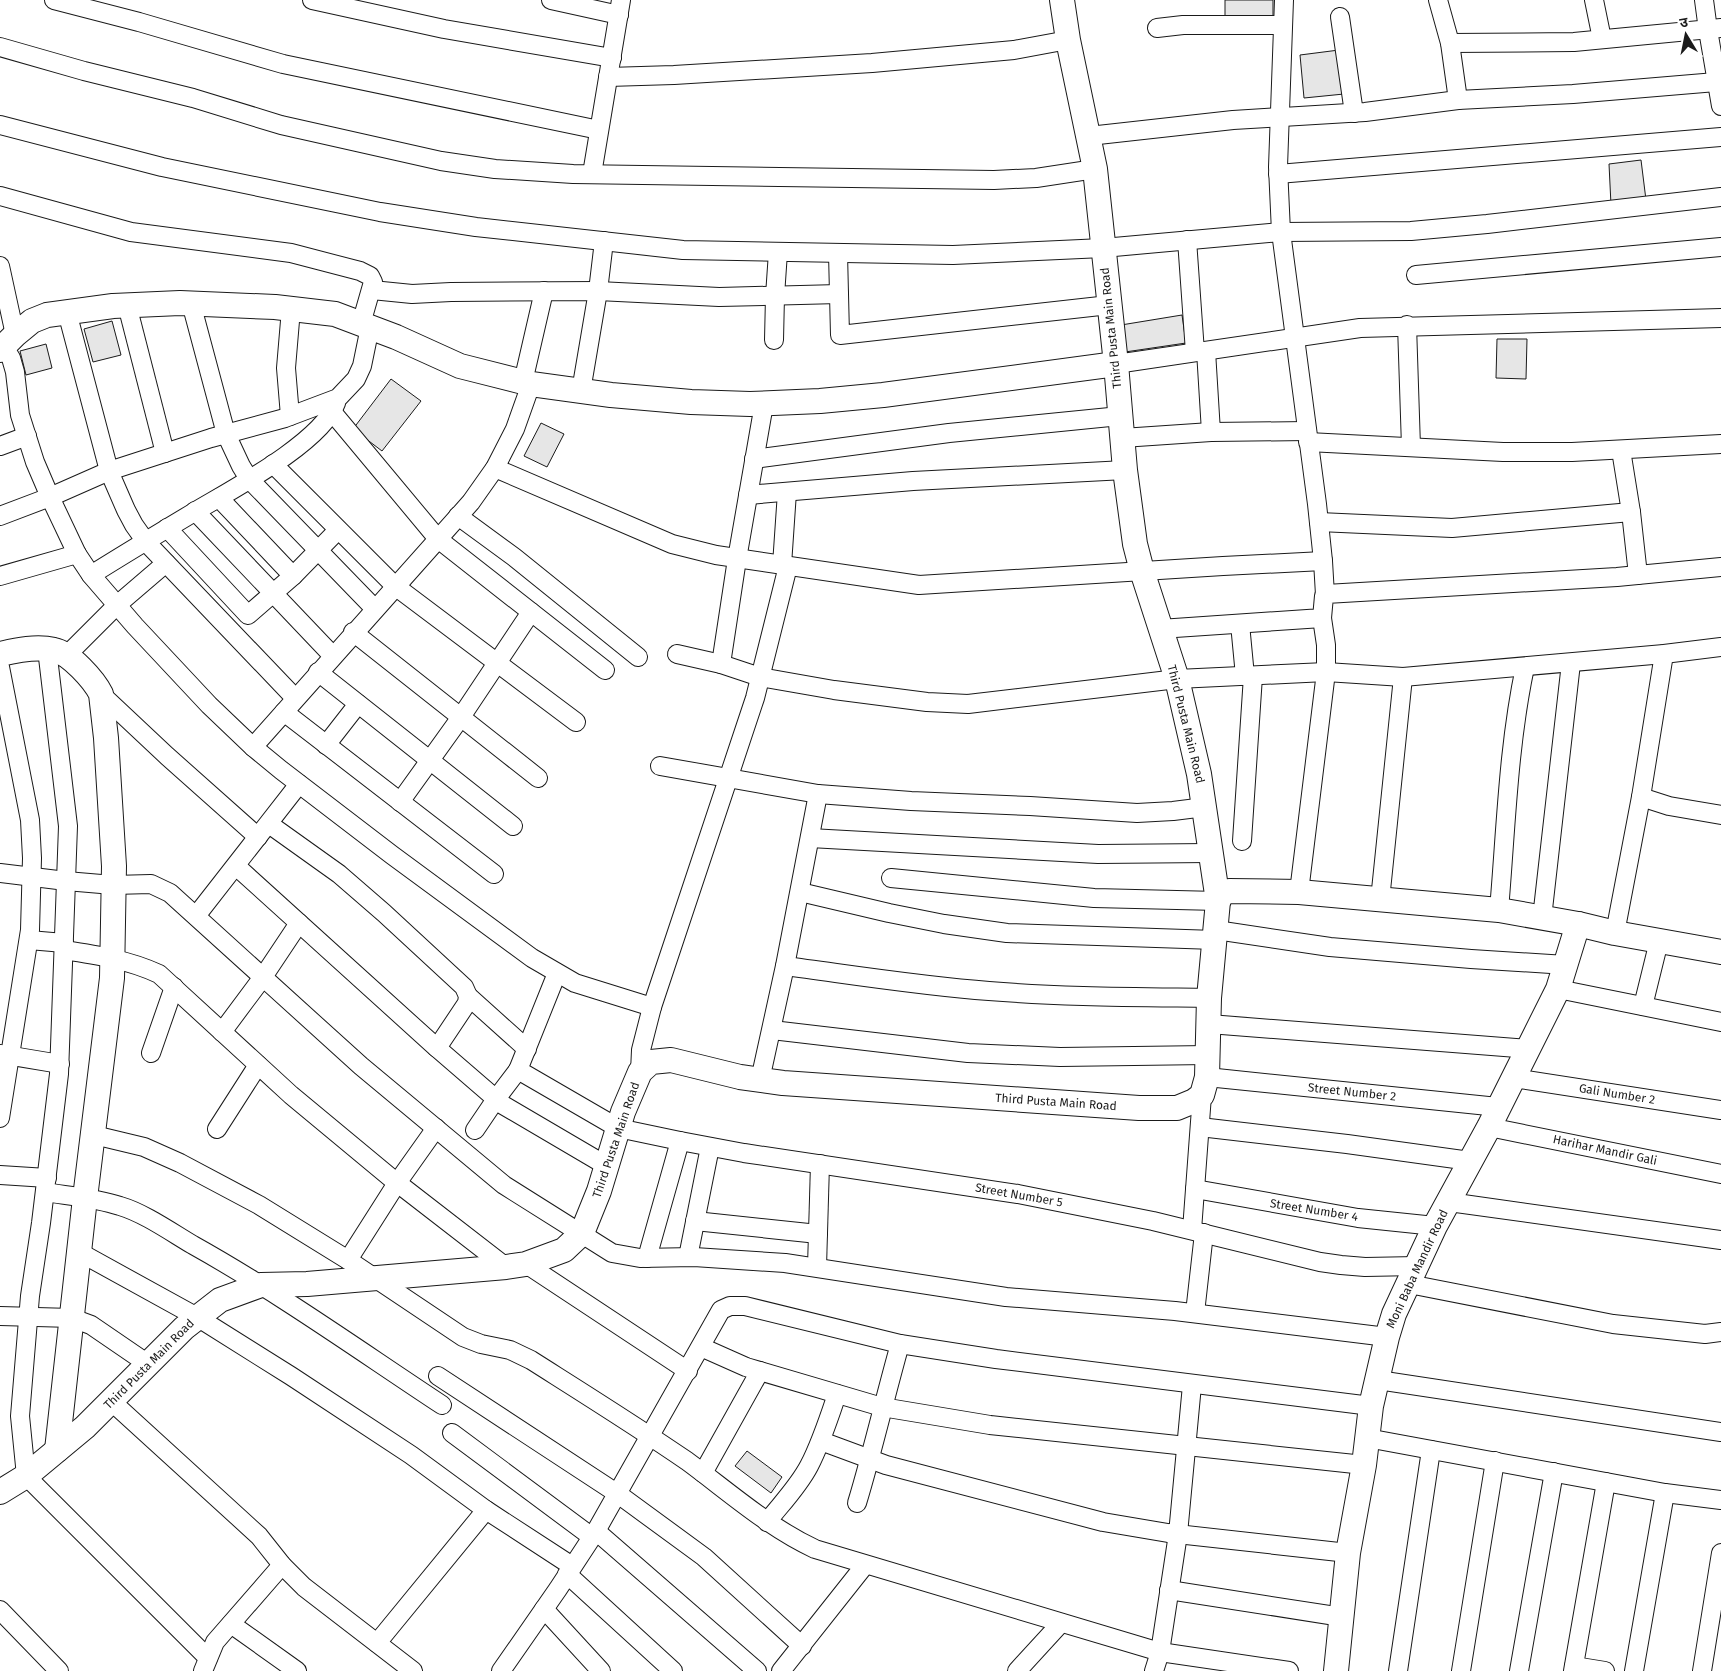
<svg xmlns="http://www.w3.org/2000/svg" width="1721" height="1671" viewBox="0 0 1721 1671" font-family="'Fira Sans','Noto Sans Devanagari',sans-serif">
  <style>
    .building { fill: #e6e6e6; stroke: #1a1a1a }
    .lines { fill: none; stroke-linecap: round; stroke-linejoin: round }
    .street-casing { stroke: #1a1a1a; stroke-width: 20 }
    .secondary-casing { stroke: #1a1a1a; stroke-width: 26 }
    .street { stroke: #fff; stroke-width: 18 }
    .secondary { stroke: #fff; stroke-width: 24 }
    .labels { text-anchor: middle; stroke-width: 4; stroke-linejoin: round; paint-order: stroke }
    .street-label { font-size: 12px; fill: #1a1a1a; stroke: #fff }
  </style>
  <rect width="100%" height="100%" fill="#fff"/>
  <g class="building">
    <path d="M1225,0H1273V18L1225,19Z"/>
    <path d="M1339,50L1344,94L1304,98L1300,55Z"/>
    <path d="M1641,160L1646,200L1611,205L1609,164Z"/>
    <path d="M1182,315L1186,343L1125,352L1121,325Z"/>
    <path d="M112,321L121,355L93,362L84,329Z"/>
    <path d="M1497,339H1527L1526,379L1496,378Z"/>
    <path d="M46,344L52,368L26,375L20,351Z"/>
    <path d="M391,379L421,401L382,451L353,429Z"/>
    <path d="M541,423L564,434L547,467L524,456Z"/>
    <path d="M747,1451L782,1477L771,1493L735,1466Z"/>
  </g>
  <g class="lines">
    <defs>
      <g id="street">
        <path d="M54,0L139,22L283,64L599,130"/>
        <path d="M312,0L444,29L612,58"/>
        <path d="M551,0L619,15"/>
        <path d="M1284,0L1278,167L1281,232L1317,504L1323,561L1325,595"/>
        <path d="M1438,0L1450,43L1458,100"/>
        <path d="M1594,0L1602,39"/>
        <path d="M1704,0L1708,30L1721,106"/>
        <path d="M1340,17L1354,113"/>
        <path d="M1157,28L1183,25H1282"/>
        <path d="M1450,43L1574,42L1721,28"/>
        <path d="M0,47L84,71L193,98L281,125L441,161L495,169L573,174L994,180L1036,178L1095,169"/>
        <path d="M608,77L674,75L872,63L1014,50L1068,40"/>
        <path d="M0,125L162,167L380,212L476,227L683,250L953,255L1103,248L1281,232L1411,231L1487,224L1721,197"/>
        <path d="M1089,136L1233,120L1365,112L1458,100L1573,94L1716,82"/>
        <path d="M592,174L621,0"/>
        <path d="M1278,174L1721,137"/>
        <path d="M0,196L131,232L291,253L360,271L370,276L373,282L361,324"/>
        <path d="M1187,240L1195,352"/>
        <path d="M838,253L840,335L1109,305"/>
        <path d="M0,266L15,335"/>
        <path d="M1416,275L1721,247"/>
        <path d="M372,290L412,294L451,292L598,291L719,297L839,294"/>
        <path d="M191,303L226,434L241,466L249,479L375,609"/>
        <path d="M127,305L165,453"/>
        <path d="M67,312L109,471L126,510L134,525L146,542L295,698"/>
        <path d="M1407,325L1411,447"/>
        <path d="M774,340L775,296L778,252"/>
        <path d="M4,347L11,358L15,372L20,415L35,462L50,497L77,554L91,575L135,626L209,705L253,747L281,770L392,855L532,958L575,983L652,1007"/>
        <path d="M1206,351L1211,432L1307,431"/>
        <path d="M1116,364L1360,328L1721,318"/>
        <path d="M523,382L544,291"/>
        <path d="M581,391L598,291L604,241"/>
        <path d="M764,404L737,559L721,664L760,677L834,690L927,702L968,704L1177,679L1326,672L1403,677L1664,654L1721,647"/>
        <path d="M333,413L438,539L605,670"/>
        <path d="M290,416L286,368L291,309"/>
        <path d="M1122,438L1211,432"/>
        <path d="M1308,442L1503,452H1572L1721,444"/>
        <path d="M0,446L27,436"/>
        <path d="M754,459L949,433L1120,416"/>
        <path d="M273,464L395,586L576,722"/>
        <path d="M495,468L672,544L716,555L919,585L1223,566L1323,561"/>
        <path d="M748,495L913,481L1125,470"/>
        <path d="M219,498L293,576L338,530"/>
        <path d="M195,511L333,656"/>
        <path d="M1631,512L1638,575"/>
        <path d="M0,516L50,497L109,471L211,438L285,418L338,398L356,379L362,366L370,327"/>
        <path d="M458,516L514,557L638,657"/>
        <path d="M1319,522L1452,528L1631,512L1621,450"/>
        <path d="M167,528L248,615L293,576"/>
        <path d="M782,565L787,492"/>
        <path d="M91,575C126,553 161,532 196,511C233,489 322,442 336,403"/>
        <path d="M0,576L77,554"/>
        <path d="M1240,624L1245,676"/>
        <path d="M1160,629L1322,618L1324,596L1326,594L1617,577L1721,567"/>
        <path d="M353,632L538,778"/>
        <path d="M47,649L68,826L59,1074L41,1223L30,1296L20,1416L26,1476L208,1658"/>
        <path d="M677,654L721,664"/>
        <path d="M66,656L117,605L166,563"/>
        <path d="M0,667L30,820L32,858L30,930L0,1118"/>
        <path d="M318,672L513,826"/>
        <path d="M101,694L167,756L258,837"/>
        <path d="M284,712L494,874"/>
        <path d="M326,745L358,704"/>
        <path d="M253,747L471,502L495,468L515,429L531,384"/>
        <path d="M660,766L818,794L911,801L1030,806L1137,813L1173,811L1205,807"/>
        <path d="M1641,797L1669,806L1721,815"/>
        <path d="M400,802L461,717L531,612"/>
        <path d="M269,824L339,874L384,913L464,987L468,996L467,1003L437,1048"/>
        <path d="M810,838L1098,854L1210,853"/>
        <path d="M1242,841L1253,676"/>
        <path d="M236,866L437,1048L503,1105L607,1166"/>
        <path d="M0,873L66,881L113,885L151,884L170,893L361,1066L504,1185L612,1253L640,1258L694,1257L785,1263L1006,1297L1175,1311L1387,1337"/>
        <path d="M891,878L1094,898L1218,901"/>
        <path d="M800,892L889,913L944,924L1007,933L1215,940"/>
        <path d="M1299,892L1326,672V645L1322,618"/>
        <path d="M1380,900L1403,677"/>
        <path d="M1499,910C1506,829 1508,747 1525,667"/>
        <path d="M196,916L299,784"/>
        <path d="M1542,918L1571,663"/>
        <path d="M1216,930L1330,947L1471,959L1566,965"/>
        <path d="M1615,933L1641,797L1664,654"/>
        <path d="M29,940L64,943"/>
        <path d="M64,950C97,955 129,960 159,974L291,1095L391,1178L506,1267"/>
        <path d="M785,966C853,975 921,986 989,991C1062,997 1136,997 1209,998"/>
        <path d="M557,973L518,1070L618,1128L680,1141L744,1153L1018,1194L1153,1221L1320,1262L1341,1265L1365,1267L1417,1266"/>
        <path d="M1558,989L1721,1022"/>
        <path d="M468,996L527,1049"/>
        <path d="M1643,1006L1659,941"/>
        <path d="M1209,1024L1529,1049"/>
        <path d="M772,1030L968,1053L1060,1057L1208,1055"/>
        <path d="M222,1032L263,977L299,923"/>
        <path d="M151,1053L174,987"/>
        <path d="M0,1054L60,1064"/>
        <path d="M640,1072L641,1050L652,1007L755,698L788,566"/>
        <path d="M1207,1077L1498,1107"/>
        <path d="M1514,1078L1721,1110"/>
        <path d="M760,1080L785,966L818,794"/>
        <path d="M1200,1127L1347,1144L1470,1161"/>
        <path d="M1489,1127L1721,1174"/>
        <path d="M217,1129L258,1065"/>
        <path d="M475,1130L496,1099L518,1070"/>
        <path d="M94,1135L144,1147L180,1163L259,1205L348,1260L463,1337L481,1344L510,1350L531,1360C583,1393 636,1426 687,1461C729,1492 768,1527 815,1549L1160,1652L1289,1671"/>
        <path d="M0,1175L47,1178"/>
        <path d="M1195,1189L1358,1218L1435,1226"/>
        <path d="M45,1192C70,1196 96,1198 120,1206C144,1213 171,1232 193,1245C279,1293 360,1351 442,1405"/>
        <path d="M1449,1202L1721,1240"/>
        <path d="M695,1221L818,1234"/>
        <path d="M1192,1230L1202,1095"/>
        <path d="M79,1252L197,1317L291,1376L411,1455L486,1510L572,1566"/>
        <path d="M688,1257L710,1147"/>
        <path d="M647,1258L680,1141"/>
        <path d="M348,1260L397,1183L436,1128"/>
        <path d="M526,1264L688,1371"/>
        <path d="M817,1267L820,1164"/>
        <path d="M1409,1284L1613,1324L1705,1334L1721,1332"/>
        <path d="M1195,1313L1204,1233"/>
        <path d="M0,1316L72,1318L91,1325L148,1364"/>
        <path d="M701,1347L746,1367L882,1407L990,1425L1364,1465"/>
        <path d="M438,1376L618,1494L704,1557L802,1646"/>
        <path d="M1378,1380L1721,1432"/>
        <path d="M111,1401L259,1536L282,1565L304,1587L413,1671"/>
        <path d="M452,1433L592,1537"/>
        <path d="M1367,1438L1665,1493L1721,1500"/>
        <path d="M821,1441L886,1465L1103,1522L1168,1533L1348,1553"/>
        <path d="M703,1473L760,1371"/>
        <path d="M857,1503C873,1450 885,1397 900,1344"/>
        <path d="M767,1522C781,1504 798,1487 809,1466C821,1443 829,1418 837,1394"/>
        <path d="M596,1531L757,1671"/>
        <path d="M567,1574L673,1671"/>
        <path d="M1169,1590L1342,1617"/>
        <path d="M544,1609L601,1671"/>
        <path d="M0,1610L59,1671"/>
        <path d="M231,1624L297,1671"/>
        <path d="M377,1643L486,1510"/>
        <path d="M1574,1666L1605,1671"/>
        <path d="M203,1671L215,1642L282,1565"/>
        <path d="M501,1671L558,1589L596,1531L721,1310L730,1306H745L900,1344L996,1359L1371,1406"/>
        <path d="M781,1671L865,1565"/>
        <path d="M1017,1671L1061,1623"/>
        <path d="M1154,1671L1160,1652L1178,1534L1192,1385"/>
        <path d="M1398,1671L1431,1450"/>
        <path d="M1461,1671L1495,1461"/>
        <path d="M1519,1671L1554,1472"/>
        <path d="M1573,1671L1606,1482"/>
        <path d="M1634,1671L1665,1493"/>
        <path d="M1702,1671L1721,1553"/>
      </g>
      <g id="secondary">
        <path d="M0,350L15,335L32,321L47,315L113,306L180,303L275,307L335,314L396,337L460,366L531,384L611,395L691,402L750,404L820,401L883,395L1116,364"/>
        <path d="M0,654C17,650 37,646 54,650C70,653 94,680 101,694L106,738L114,866L112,978L85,1198L57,1450"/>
        <path d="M1218,901L1223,893L1229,891L1299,892L1499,910L1578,924L1615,933L1721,952"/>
        <path d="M0,1492L26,1476L85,1427L184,1328L220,1300L261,1285L307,1284L506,1267L526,1264L564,1250L582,1233L599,1191L623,1112L640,1072L651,1062L671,1060L740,1077L783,1083L1139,1108H1177L1194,1101L1202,1095L1207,1077L1209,998L1218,901L1199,774L1177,679L1142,571L1135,544L1125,470L1116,364L1095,169L1068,40L1062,0"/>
        <path d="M1336,1671L1348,1553L1364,1465L1371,1406L1387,1337L1394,1314L1435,1226L1489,1127L1558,989L1578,924"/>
      </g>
    </defs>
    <use href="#street" class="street-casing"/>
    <use href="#secondary" class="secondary-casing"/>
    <use href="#street" class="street"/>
    <use href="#secondary" class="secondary"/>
  </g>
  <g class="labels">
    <g class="street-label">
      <text transform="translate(1111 328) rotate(-96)" y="4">Third Pusta Main Road</text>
      <text transform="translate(1186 724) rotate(76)" y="4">Third Pusta Main Road</text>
      <text transform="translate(1352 1092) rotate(6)" y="4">Street Number 2</text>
      <text transform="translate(1617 1094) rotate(9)" y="4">Gali Number 2</text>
      <text transform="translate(1056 1102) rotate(4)" y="4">Third Pusta Main Road</text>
      <text transform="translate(616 1140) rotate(-71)" y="4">Third Pusta Main Road</text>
      <text transform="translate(1605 1150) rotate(12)" y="4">Harihar Mandir Gali</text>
      <text transform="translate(1019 1195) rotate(10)" y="4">Street Number 5</text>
      <text transform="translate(1314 1210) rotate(9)" y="4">Street Number 4</text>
      <text transform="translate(1417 1269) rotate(-65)" y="4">Moni Baba Mandir Road</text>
      <text transform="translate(149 1364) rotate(-45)" y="4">Third Pusta Main Road</text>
    </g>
  </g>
  <g transform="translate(1686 35) rotate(350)" stroke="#ffffff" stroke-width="4" paint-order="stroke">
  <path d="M0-4L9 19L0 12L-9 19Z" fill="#1a1a1a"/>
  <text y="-8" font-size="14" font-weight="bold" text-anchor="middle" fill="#1a1a1a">उ</text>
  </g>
</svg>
